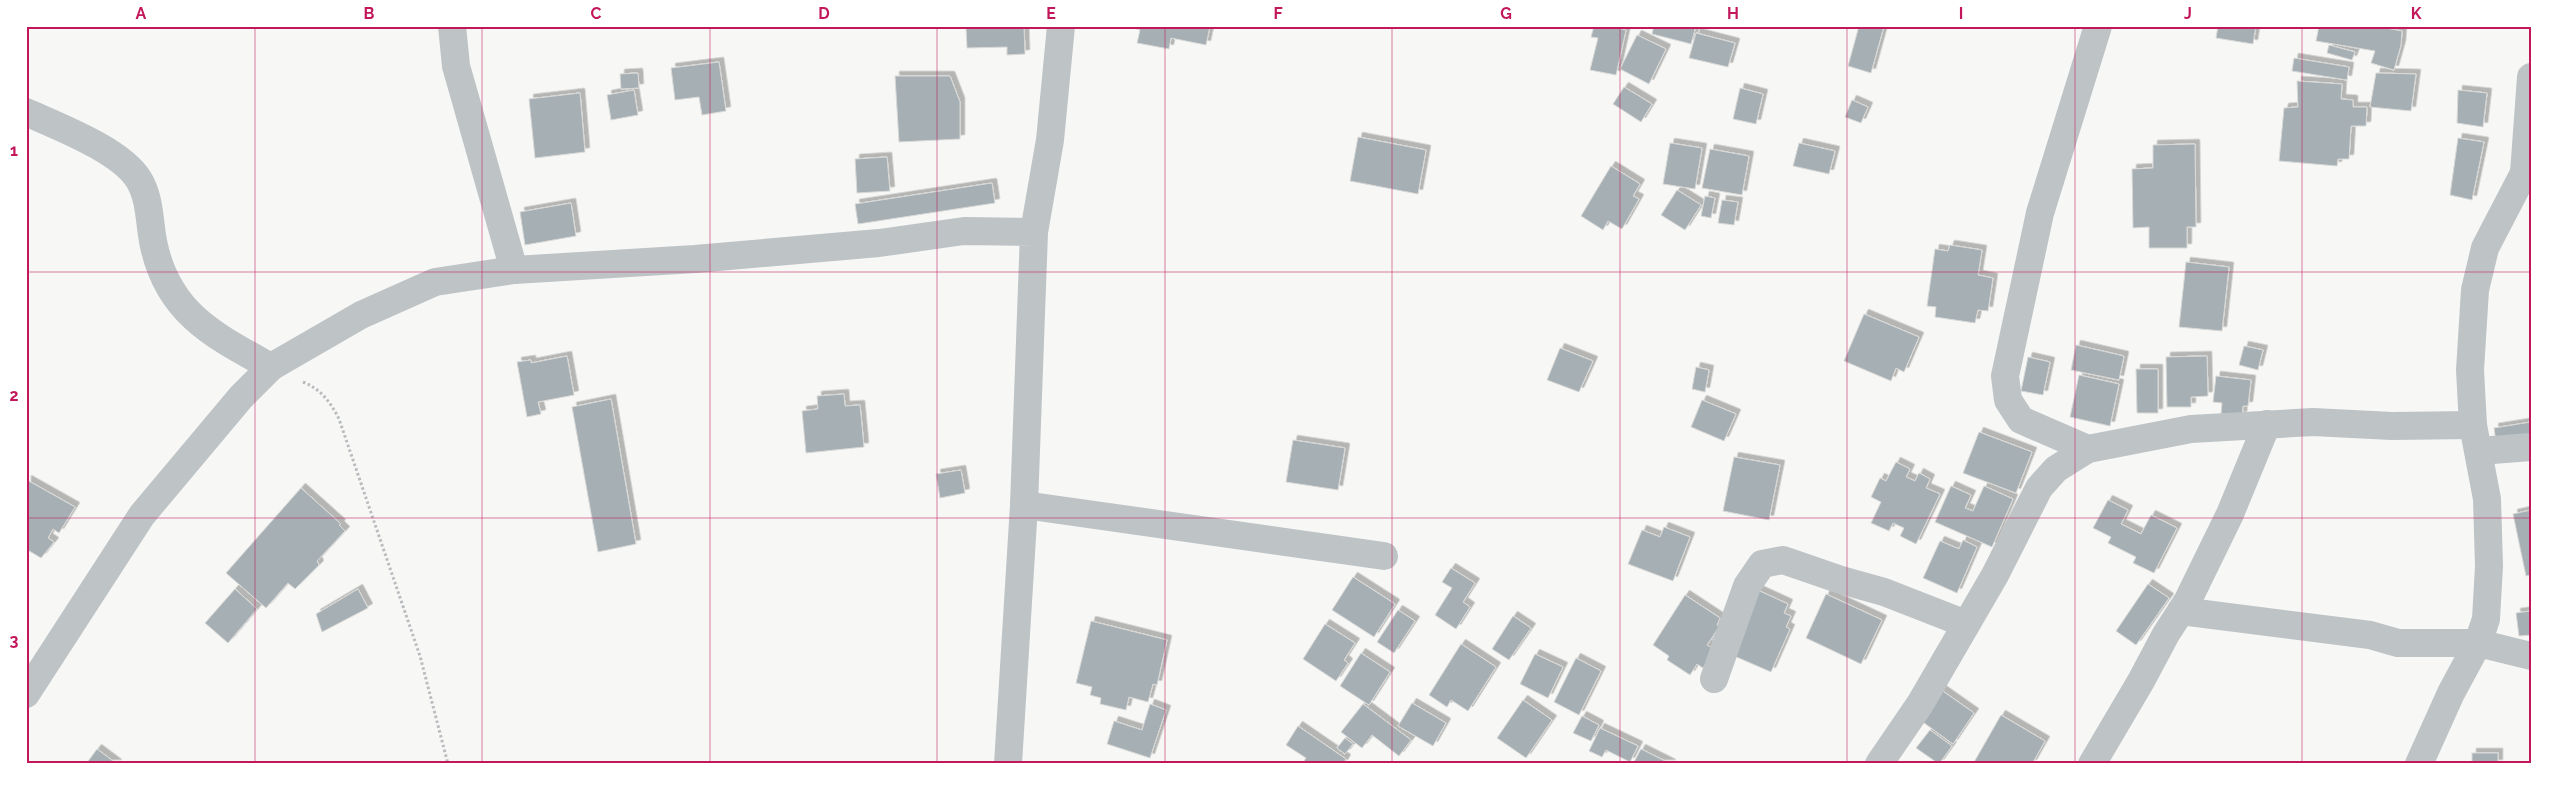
<svg xmlns="http://www.w3.org/2000/svg" width="2557" height="790" viewBox="0 0 2557 790" font-family="Raleway,sans-serif">
  <style>
    .building { fill: #a6afb4; stroke: #d9d9d7; filter: url(#shadow) }
    .lines { fill: none; stroke-linecap: round; stroke-linejoin: round }
    .path { stroke: #b9bcbe; stroke-width: 3; stroke-dasharray: 2.5 2.5; stroke-linecap: butt }
    .street { stroke: #bec3c6; stroke-width: 28 }
    .grid { fill: none; stroke: #c2185b; stroke-width: 1; stroke-opacity: 0.55 }
    .neatline { fill: none; stroke: #c2185b; stroke-width: 2 }
    .grid-label { font-size: 16px; text-anchor: middle; font-weight: bold; fill: #c2185b }
  </style>
  <defs>
    <filter id="shadow"><feDropShadow dx="4.5" dy="-4.5" stdDeviation="0" flood-color="#0004"/></filter>
  </defs>
  <rect width="100%" height="100%" fill="#f7f7f5"/>
  <g class="building">
    <path d="M1007,26H1024L1025,54L1007,55V47L967,48L966,28Z"/>
    <path d="M1127,26H1210L1206,45L1171,38L1169,49L1137,43L1140,30Z"/>
    <path d="M1594,26H1609L1626,30L1616,75L1590,70L1598,38L1591,37Z"/>
    <path d="M1654,26H1696L1691,44L1652,34Z"/>
    <path d="M1859,26H1884L1871,73L1848,66Z"/>
    <path d="M2218,26H2256L2253,44L2216,38Z"/>
    <path d="M2319,26H2375L2402,31L2401,45L2394,70L2371,63L2375,51L2316,41Z"/>
    <path d="M1696,33L1735,43L1728,67L1689,58Z"/>
    <path d="M1637,35L1666,49L1649,84L1620,69Z"/>
    <path d="M2329,45L2355,52L2352,60L2327,53Z"/>
    <path d="M2294,58L2349,67L2347,80L2292,71Z"/>
    <path d="M719,62L726,111L702,115L699,97L675,100L671,68Z"/>
    <path d="M638,73L639,88L621,89L620,74Z"/>
    <path d="M2376,73L2416,74L2411,111L2370,107Z"/>
    <path d="M895,76H950L960,102V139L899,142Z"/>
    <path d="M2297,81L2342,84L2341,99L2353,100V107H2367L2366,126H2351L2349,159H2338L2337,166L2279,161L2284,108L2298,107Z"/>
    <path d="M1624,87L1652,104L1641,122L1613,104Z"/>
    <path d="M1740,88L1763,94L1756,124L1733,119Z"/>
    <path d="M634,90L638,115L611,120L607,95Z"/>
    <path d="M2458,90L2487,93L2483,127L2457,123Z"/>
    <path d="M580,93L585,152L535,158L529,99Z"/>
    <path d="M1852,100L1868,107L1861,123L1845,117Z"/>
    <path d="M1358,137L1426,150L1418,194L1350,181Z"/>
    <path d="M2458,138L2484,142L2472,200L2450,195Z"/>
    <path d="M1670,143L1702,148L1695,189L1663,184Z"/>
    <path d="M1799,143L1835,151L1829,174L1793,166Z"/>
    <path d="M2195,144L2196,227H2187V248H2149V227L2133,228L2132,169L2153,168V145Z"/>
    <path d="M1710,149L1749,156L1742,195L1702,188Z"/>
    <path d="M887,157L890,191L857,193L855,159Z"/>
    <path d="M1611,166L1640,184L1633,196L1639,199L1622,229L1608,221L1603,230L1581,216Z"/>
    <path d="M992,183L995,203L858,224L855,204Z"/>
    <path d="M1677,190L1701,205L1685,230L1661,215Z"/>
    <path d="M1705,196L1715,198L1711,218L1701,216Z"/>
    <path d="M1722,200L1738,202L1734,225L1718,223Z"/>
    <path d="M571,203L576,236L525,245L520,212Z"/>
    <path d="M1950,245L1982,250L1978,275L1993,278L1988,311L1978,310L1975,323L1935,317L1936,307L1927,306L1935,249L1948,251Z"/>
    <path d="M2186,262L2229,267L2222,331L2179,327Z"/>
    <path d="M1864,314L1919,337L1904,372L1896,368L1891,381L1844,361Z"/>
    <path d="M2076,345L2124,356L2119,380L2071,370Z"/>
    <path d="M2244,346L2263,350L2258,370L2239,365Z"/>
    <path d="M1560,348L1593,361L1579,392L1547,380Z"/>
    <path d="M567,356L574,395L538,402L541,414L527,417L517,362L531,360V363Z"/>
    <path d="M2207,356L2208,396L2191,397V407H2167L2166,357Z"/>
    <path d="M2028,357L2050,362L2043,395L2021,391Z"/>
    <path d="M1696,367L1709,370L1705,392L1692,389Z"/>
    <path d="M2136,369H2158V413H2137Z"/>
    <path d="M2079,375L2119,384L2110,426L2070,417Z"/>
    <path d="M2216,376L2251,380L2248,406H2243L2242,416L2221,414L2222,403L2213,402Z"/>
    <path d="M844,394L845,406L860,405L864,447L806,453L802,411L818,409L817,396Z"/>
    <path d="M611,399L636,544L598,552L572,407Z"/>
    <path d="M1702,400L1736,414L1724,441L1691,427Z"/>
    <path d="M2531,422V436L2496,442L2494,428Z"/>
    <path d="M1979,432L2032,452L2016,493L1963,473Z"/>
    <path d="M1293,440L1345,448L1338,490L1286,482Z"/>
    <path d="M1734,457L1780,465L1769,520L1723,511Z"/>
    <path d="M1896,462L1910,469L1906,477L1915,481L1919,473L1930,479L1926,488L1940,494L1916,544L1900,536L1904,528L1893,523L1889,531L1871,523L1881,502L1871,497L1880,478L1886,481Z"/>
    <path d="M961,470L965,493L940,498L936,474Z"/>
    <path d="M27,480L75,507L59,533L53,529L48,538L54,542L41,558L26,549Z"/>
    <path d="M1951,486L1971,495L1965,508L1973,511L1984,486L2013,499L1992,547L1935,522Z"/>
    <path d="M301,488L341,524L339,525L345,531L317,561L319,565L295,589L288,583L266,608L226,573Z"/>
    <path d="M2108,500L2128,510L2121,524L2141,534L2151,515L2177,528L2154,573L2133,563L2136,557L2108,543L2111,537L2093,528Z"/>
    <path d="M2531,510V575L2526,576L2513,514Z"/>
    <path d="M1664,527L1690,537L1673,581L1628,564L1642,530L1660,537Z"/>
    <path d="M1963,540L1977,547L1957,593L1923,578L1940,541L1959,549Z"/>
    <path d="M1451,568L1475,583L1463,602L1470,607L1456,629L1435,615L1452,588L1442,582Z"/>
    <path d="M1353,577L1395,604L1374,637L1332,610Z"/>
    <path d="M2148,584L2169,598L2136,645L2116,631Z"/>
    <path d="M1753,588L1788,604L1784,613L1791,616L1786,627L1790,629L1771,672L1725,652Z"/>
    <path d="M235,589L257,609L228,643L205,623Z"/>
    <path d="M358,589L368,608L322,632L316,614Z"/>
    <path d="M1826,594L1882,620L1861,664L1806,638Z"/>
    <path d="M1685,595L1720,618L1717,625L1719,627L1707,645L1715,650L1703,668L1697,664L1690,675L1667,660L1669,656L1653,645Z"/>
    <path d="M1398,610L1415,621L1394,653L1377,642Z"/>
    <path d="M2531,611V635L2519,636L2516,613Z"/>
    <path d="M1513,616L1531,628L1509,660L1492,649Z"/>
    <path d="M1091,621L1167,640L1157,685L1153,684L1148,702L1129,697L1126,710L1100,704L1101,698L1090,695L1092,687L1076,683Z"/>
    <path d="M1325,624L1355,643L1344,660L1348,663L1336,681L1303,659Z"/>
    <path d="M1461,644L1496,667L1468,711L1451,700L1447,707L1429,695Z"/>
    <path d="M1361,653L1390,672L1369,705L1340,686Z"/>
    <path d="M1535,654L1563,667L1548,698L1520,684Z"/>
    <path d="M1576,658L1601,671L1579,715L1554,702Z"/>
    <path d="M1937,687L1974,713L1953,744L1916,717Z"/>
    <path d="M1523,700L1552,720L1526,758L1497,738Z"/>
    <path d="M1412,703L1446,723L1433,746L1398,726Z"/>
    <path d="M1150,704L1166,710L1150,758L1107,744L1114,721L1142,730Z"/>
    <path d="M1363,704L1411,740L1399,756L1372,735L1362,748L1341,732Z"/>
    <path d="M2001,715L2045,741L2032,764H1973Z"/>
    <path d="M1582,716L1599,725L1591,741L1573,733Z"/>
    <path d="M1298,726L1346,759L1343,764H1302L1306,758L1286,745Z"/>
    <path d="M1600,728L1638,746L1630,762L1606,750L1602,757L1589,751Z"/>
    <path d="M1930,730L1952,746L1939,764L1916,748Z"/>
    <path d="M1345,738L1353,744L1345,754L1337,748Z"/>
    <path d="M97,749L117,764H86Z"/>
    <path d="M1641,749L1671,764H1633Z"/>
    <rect x="2472" y="753" width="26" height="11"/>
  </g>
  <g class="lines">
    <path class="path" d="M303,382C321,389 331,403 339,419L420,656L448,764"/>
    <g class="street">
      <path d="M452,26L456,66L514,270"/>
      <path d="M26,112C57,126 121,150 139,180C151,200 149,225 154,246C169,314 215,336 271,367"/>
      <path d="M2524,173L2531,77"/>
      <path d="M1034,232L1050,140L1061,26"/>
      <path d="M2088,449L2021,420L2008,400L2005,376L2040,213L2098,26"/>
      <path d="M2479,451L2531,447"/>
      <path d="M1024,505L1384,556"/>
      <path d="M2181,611L2370,635L2398,643H2478L2531,656"/>
      <path d="M1714,679L1747,586L1762,564L1783,560L1841,580L1884,592L1966,624"/>
      <path d="M26,694L142,515L241,397L271,367L361,315L435,282L514,270L695,259L879,243L964,231L1034,232L1024,505L1008,764"/>
      <path d="M1879,764L1920,704L1995,575L2039,488L2056,469L2088,449L2191,429L2313,422L2392,426L2473,425"/>
      <path d="M2092,764L2141,681L2166,634L2188,600L2230,514L2267,424"/>
      <path d="M2419,764L2451,693L2478,643L2486,619L2489,566L2487,499L2473,425L2470,370L2475,290L2485,248L2524,173H2531"/>
    </g>
  </g>
  <path class="grid" d="M255,26V764M482,26V764M710,26V764M937,26V764M1165,26V764M1392,26V764M1620,26V764M1847,26V764M2075,26V764M2302,26V764M26,272H2531M26,518H2531"/>
  <rect width="2557" height="790" fill="none" stroke="#ffffff" stroke-width="55"/>
  <rect x="28" y="28" width="2502" height="734" class="neatline"/>
  <g class="grid-label">
    <text x="141" y="19">A</text>
    <text x="369" y="19">B</text>
    <text x="596" y="19">C</text>
    <text x="824" y="19">D</text>
    <text x="1051" y="19">E</text>
    <text x="1278" y="19">F</text>
    <text x="1506" y="19">G</text>
    <text x="1733" y="19">H</text>
    <text x="1961" y="19">I</text>
    <text x="2188" y="19">J</text>
    <text x="2416" y="19">K</text>
    <text x="14" y="156">1</text>
    <text x="14" y="401">2</text>
    <text x="14" y="646">3</text>
  </g>
</svg>
